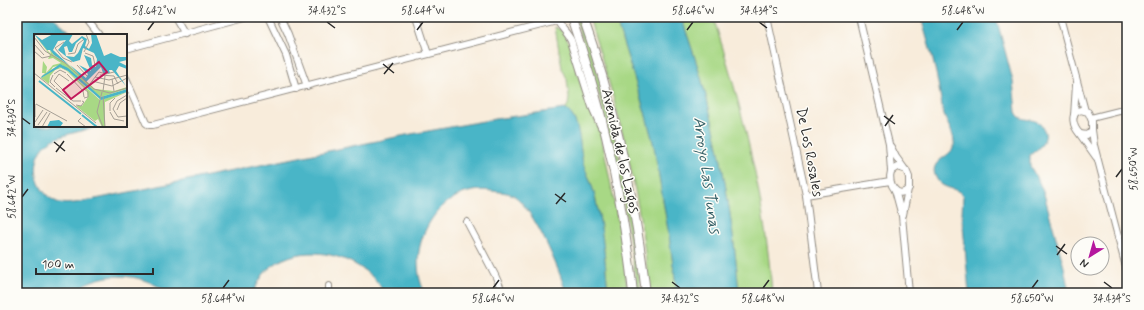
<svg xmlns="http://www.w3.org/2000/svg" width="1144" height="310" viewBox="0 0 1144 310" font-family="Mynerve,sans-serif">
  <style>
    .green { fill: #a8d885; stroke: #6a8258 }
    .water { fill: #4ab5c7; stroke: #3a7079 }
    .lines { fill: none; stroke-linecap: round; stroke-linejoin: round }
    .minor-casing { stroke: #928c83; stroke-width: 8 }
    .tertiary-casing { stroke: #928c83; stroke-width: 10 }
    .minor { stroke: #fff; stroke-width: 6 }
    .tertiary { stroke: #fff; stroke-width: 8 }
    .ticks { fill: none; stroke: #2b2b2b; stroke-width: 1.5 }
    .labels { text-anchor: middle; stroke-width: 3; stroke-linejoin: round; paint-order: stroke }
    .street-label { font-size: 15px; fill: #2b2b2b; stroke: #fdfcf7 }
    .water-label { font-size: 16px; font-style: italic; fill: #376269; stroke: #fdfcf7 }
    .inset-river { fill: none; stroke: #4ab5c7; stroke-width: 2 }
    .inset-road { fill: none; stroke: #a69f95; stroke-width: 1 }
    .view { fill: #c2185b; fill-opacity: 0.15; stroke: #c2185b; stroke-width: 2 }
    .inset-edge { fill: none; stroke: #2b2b2b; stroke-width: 2 }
    .neatline { fill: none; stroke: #2b2b2b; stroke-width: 1.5 }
    .ticks-label { font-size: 10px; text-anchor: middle; fill: #2b2b2b }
  </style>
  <rect width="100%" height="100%" fill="#fdfcf7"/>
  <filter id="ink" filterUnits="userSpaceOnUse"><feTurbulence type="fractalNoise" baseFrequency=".025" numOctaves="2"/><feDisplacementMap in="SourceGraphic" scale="8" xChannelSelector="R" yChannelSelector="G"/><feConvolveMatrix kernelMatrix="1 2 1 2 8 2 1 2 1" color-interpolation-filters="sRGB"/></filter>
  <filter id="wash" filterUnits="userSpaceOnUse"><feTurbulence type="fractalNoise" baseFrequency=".012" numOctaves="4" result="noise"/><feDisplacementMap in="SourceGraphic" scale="16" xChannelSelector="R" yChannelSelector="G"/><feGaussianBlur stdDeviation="0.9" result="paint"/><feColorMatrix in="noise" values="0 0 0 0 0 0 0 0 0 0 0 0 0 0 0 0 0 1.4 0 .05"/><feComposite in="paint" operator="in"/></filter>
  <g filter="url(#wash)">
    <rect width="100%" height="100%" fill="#f8ecdb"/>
    <g class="green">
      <path d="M575,17H580C611,106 631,199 641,293H637C626,198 606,108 575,17Z"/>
      <path d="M589,17H615L645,112L654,146L669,236L677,293H649C644,225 630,158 612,93C605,67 596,42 589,17Z"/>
      <path d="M681,17H713C742,106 765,199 772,293H739C733,220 721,148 701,78C695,57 688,37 681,17Z"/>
      <path d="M555,27C563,30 565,34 568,41L587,105L600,130L602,139L619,226L628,293H608C605,260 602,218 592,186C590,178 585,171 583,163C579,146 581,118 565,109L568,105L569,98L567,79L562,68Z"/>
    </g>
    <g class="water">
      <path d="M17,17H53L74,35H35V126H100C87,130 58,135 48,143C29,159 34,192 57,202C65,205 73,203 81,202L406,135L495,119L565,109C581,118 579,146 583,163C585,171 590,178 592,186C602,218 605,260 608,293H566C560,270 533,207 513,195C507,192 499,192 492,191C439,182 402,248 425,293H383C381,285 375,279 369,274C343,252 301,244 272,266C263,272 258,283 253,293H168C145,275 114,271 87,283C82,285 77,292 72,293C68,294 61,293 57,293C44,293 30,293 17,293Z"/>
      <path d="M615,17H681C688,37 695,57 701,78C721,148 733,220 739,293H677L669,236L654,146L645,112Z"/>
      <path d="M921,17H996L1013,81L1016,112C1020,121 1027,118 1035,121C1039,122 1042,126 1044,130C1049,141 1038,149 1030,155V166L1038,180L1044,194L1064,267L1069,293H969L962,214L963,196C956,185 941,192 935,175C929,158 957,157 954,141C953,132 947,124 944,115C941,102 939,87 936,73C932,54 926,36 921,17Z"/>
    </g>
  </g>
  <g filter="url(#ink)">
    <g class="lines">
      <defs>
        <g id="minor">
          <path d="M85,17L99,35"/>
          <path d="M175,17L185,34"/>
          <path d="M268,17L286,55L296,89"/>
          <path d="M280,17L288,34L307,86"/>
          <path d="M416,17L428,54"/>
          <path d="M555,17C559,26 567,32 571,40L592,107L601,127"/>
          <path d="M767,17L806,195L818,293"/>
          <path d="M859,17L889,144L891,171"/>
          <path d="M1060,17L1085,111"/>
          <path d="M126,49L245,17"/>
          <path d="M126,78L146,123L149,125H153L557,21"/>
          <path d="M1081,110L1088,112L1092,121V130L1087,135L1080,134C1073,127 1069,113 1081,110Z"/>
          <path d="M1074,116L1076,85"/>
          <path d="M1091,118L1127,109"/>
          <path d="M1092,130L1094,145L1127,271"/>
          <path d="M1079,133L1096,157"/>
          <path d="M891,147L896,157L904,168"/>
          <path d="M897,167L906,170L909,177V188C898,201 887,184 891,171Z"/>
          <path d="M895,190L902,216L909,293"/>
          <path d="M806,195L890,181"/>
          <path d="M903,215L908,189"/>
          <path d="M467,222L495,275L503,293"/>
          <path d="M329,293V286"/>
        </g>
        <g id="tertiary">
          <path d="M571,17C602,106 623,199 633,293"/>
          <path d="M583,17C615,107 635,199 646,293"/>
        </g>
      </defs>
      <use href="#minor" class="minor-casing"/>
      <use href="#tertiary" class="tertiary-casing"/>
      <use href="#minor" class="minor"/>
      <use href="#tertiary" class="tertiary"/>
    </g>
  </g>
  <path class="ticks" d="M327,22L335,28M759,22L767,28M148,30L154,22M417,30L423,22M687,30L693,22M957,30L963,22M383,64L394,73M384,74L393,63M884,116L895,124M22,118L30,124M885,126L893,115M54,142L65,151M56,152L64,141M1116,177L1122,169M555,194L566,202M22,197L28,189M556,204L565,193M1056,246L1067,254M1057,255L1065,244M672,282L680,288M1104,282L1112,288M223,288L229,280M493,288L499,280M763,288L769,280M1032,288L1038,280"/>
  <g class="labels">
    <g class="street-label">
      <text transform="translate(621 151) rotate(77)" y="5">Avenida de los Lagos</text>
      <text transform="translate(810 152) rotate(79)" y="5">De Los Rosales</text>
    </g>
    <g class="water-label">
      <text transform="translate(708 175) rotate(82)" y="6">Arroyo Las Tunas</text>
    </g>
  </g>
  <g transform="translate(34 34)">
    <rect width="93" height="93" fill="#f8ecdb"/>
    <path d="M0,0L15,18L17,20L16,16L20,21L35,31L61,55L80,57L93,53V55L67,63L28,31L19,33L17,36L6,44L11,39H8L9,27L13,33L12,39L19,31L27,29L19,24L14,25L16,21ZM27,33L34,37L66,66L93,58L71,68V93H68L64,85L61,87L42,72H48L54,63L53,57L33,37L27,34L21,36L16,42L15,50L7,44L22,34Z" fill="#a8d885"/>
    <path d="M0,0L8,6L19,0H39L35,7L38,10L48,2L53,5L51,12L55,15L58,9L57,0H62L70,22L77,19L86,23H93V26L85,28L93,32V35L85,32L82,37L92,52L78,36H75L76,39H69L67,33L52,48L36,31L52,44L54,40L45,31L57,37L50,21L57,24L58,31L62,33L63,25L60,19L49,14L46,26L39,28L24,16L32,6L24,7L19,16L35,31L20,21L16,16H13ZM48,4L50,7L44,19L40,23L32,22L30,13L33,12L35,18H38L42,9ZM26,30L34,34L67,63L93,55V58L67,66L34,37L26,33L7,44L0,57L8,42ZM25,86L29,89L26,93H13L16,87Z" fill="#4ab5c7" fill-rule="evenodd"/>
    <path class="inset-river" d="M5,47L47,80M48,81L63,93"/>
    <path class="inset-road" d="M0,3L11,17L31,29L60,55L76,59L93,54M30,8L21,14L29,24L38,28M0,10L10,21M0,17L8,24L17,22M50,18L55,8L52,0M51,19L59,22L61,31M34,20L41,19L44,10L49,6M43,31L53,42M0,39L62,89M20,40L26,36L32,39M33,40L49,57L50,63M19,41L16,48L21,53M66,41L80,42L84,50M61,43L75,46L93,41M78,45L80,57M58,47L78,52L93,44M55,51L65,38L72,40L80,38M22,54L39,67H47M28,55L20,47L25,40L35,47M69,57L71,42M68,58L63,78L69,93M46,59L50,55L54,58V63L50,64M93,61L83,67L79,75L84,83L93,82M69,62L71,93M2,70L33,87M42,71L47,72L50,68L48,67M83,76L86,69L93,64M76,77V69L81,64M76,78L80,85L90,87M1,83V70M47,84L44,87L52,93M1,88L9,76M4,91L13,78M8,93L16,79"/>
    <path class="view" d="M65,28L73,38L37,65L29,56Z"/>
    <rect width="93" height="93" class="inset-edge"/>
  </g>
  <rect width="1144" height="310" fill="none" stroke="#fdfcf7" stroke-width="44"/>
  <g transform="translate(1090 256) rotate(217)"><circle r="19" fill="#fdfcf7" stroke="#a9a8a5"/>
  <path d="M0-3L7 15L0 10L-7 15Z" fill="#b5179e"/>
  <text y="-6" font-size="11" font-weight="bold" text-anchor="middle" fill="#2b2b2b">N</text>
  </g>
  <path d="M36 268v6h117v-6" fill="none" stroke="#2b2b2b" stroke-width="2"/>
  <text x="42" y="268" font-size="12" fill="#2b2b2b" stroke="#fdfcf7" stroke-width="3" paint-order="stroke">100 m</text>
  <rect x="22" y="22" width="1100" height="266" class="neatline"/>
  <g class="ticks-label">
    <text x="154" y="14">58.642°W</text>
    <text x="327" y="14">34.432°S</text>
    <text x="423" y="14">58.644°W</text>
    <text x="693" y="14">58.646°W</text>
    <text x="759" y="14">34.434°S</text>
    <text x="963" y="14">58.648°W</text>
    <text transform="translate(11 118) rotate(-90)" y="4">34.430°S</text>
    <text transform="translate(1133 169) rotate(-90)" y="4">58.650°W</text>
    <text transform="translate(11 197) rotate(-90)" y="4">58.642°W</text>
    <text x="223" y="302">58.644°W</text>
    <text x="493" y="302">58.646°W</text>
    <text x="680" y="302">34.432°S</text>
    <text x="763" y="302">58.648°W</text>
    <text x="1032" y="302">58.650°W</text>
    <text x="1112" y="302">34.434°S</text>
  </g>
</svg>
